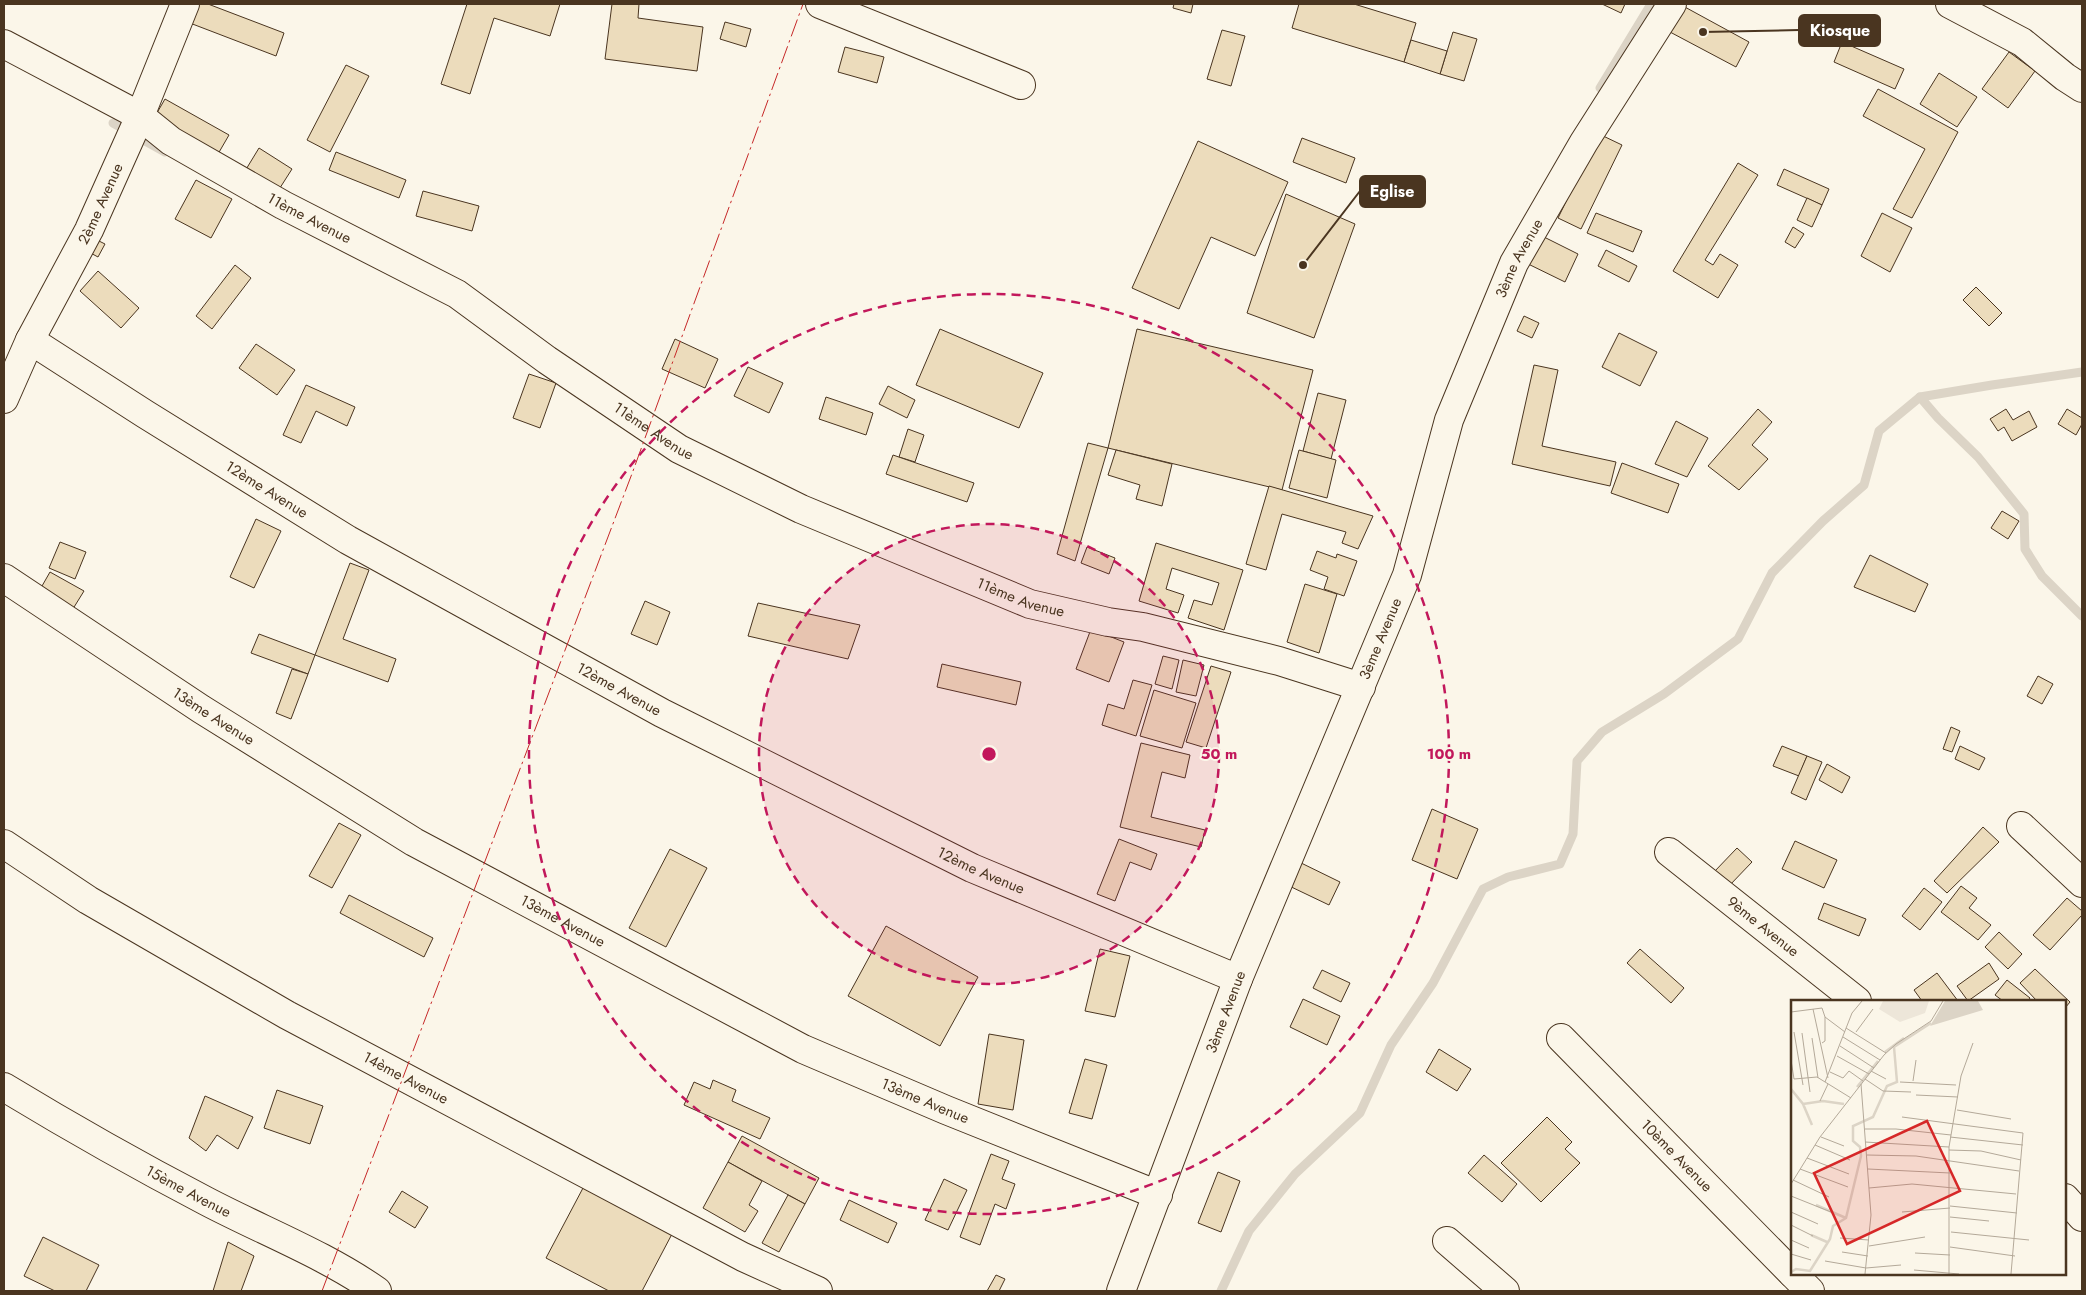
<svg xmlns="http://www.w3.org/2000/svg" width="2086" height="1295" viewBox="0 0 2086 1295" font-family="Jost,sans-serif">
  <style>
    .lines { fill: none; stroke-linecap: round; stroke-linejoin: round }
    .stream { stroke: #dcd4c6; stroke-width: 9 }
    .building { fill: #ecdcbc; stroke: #4a3520 }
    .minor-casing { stroke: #4a3520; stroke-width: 30 }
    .minor { stroke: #fbf6e9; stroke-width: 28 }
    .power { stroke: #c62828; stroke-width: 1; stroke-dasharray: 18 4 2.5 4; stroke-linecap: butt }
    .ring { fill: none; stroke: #c2185b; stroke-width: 2.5; stroke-dasharray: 9 6 }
    .labels { text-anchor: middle; stroke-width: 4; stroke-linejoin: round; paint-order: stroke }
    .street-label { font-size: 15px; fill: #4a3520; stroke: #fbf6e9 }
    .inset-river { fill: none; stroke: #dcd4c6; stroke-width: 2.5 }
    .inset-road { fill: none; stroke: #b4a999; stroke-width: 1 }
    .view { fill: #d62828; fill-opacity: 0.15; stroke: #d62828; stroke-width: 2.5 }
    .inset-edge { fill: none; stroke: #4a3520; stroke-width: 2.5 }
    .centre { fill: #c2185b; stroke: #fbf6e9; stroke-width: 2.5 }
    .ring-label { font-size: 15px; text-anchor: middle; font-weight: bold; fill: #c2185b; stroke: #fbf6e9; stroke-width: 4; stroke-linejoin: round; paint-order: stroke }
    .leader { fill: none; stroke: #4a3520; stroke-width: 2 }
    .callout-dot { fill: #4a3520; stroke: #fbf6e9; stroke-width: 2 }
    .callout { fill: #4a3520; stroke: #4a3520; stroke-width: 2 }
    .callout-label { font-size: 16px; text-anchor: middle; font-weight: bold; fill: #fff }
  </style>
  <rect width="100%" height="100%" fill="#fbf6e9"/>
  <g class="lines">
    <g class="stream">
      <path d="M1600,88L1651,4"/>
      <path d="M113,123L165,152"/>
      <path d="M1920,397L1938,418L1978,457L2024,514L2025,549L2042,576L2082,616"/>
      <path d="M1221,1291L1249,1231L1295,1174L1360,1113L1391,1045L1433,983L1483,889L1508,877L1560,864L1573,834L1577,761L1602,732L1664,694L1738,639L1772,573L1823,521L1864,485L1879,431L1920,397L1992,385L2082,372"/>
    </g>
  </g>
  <g class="building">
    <path d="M188,4H208L284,33L276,56L182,20Z"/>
    <path d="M467,4H560L550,36L494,18L470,94L441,84Z"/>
    <path d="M612,4H639L638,18L703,27L697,71L605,59Z"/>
    <path d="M1174,4H1193L1191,13L1173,8Z"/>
    <path d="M1299,4H1354L1416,23L1404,62L1292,28Z"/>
    <path d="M1602,4H1625L1621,13Z"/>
    <path d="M1683,6L1749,42L1736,67L1670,32Z"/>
    <path d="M725,22L751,29L746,47L720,39Z"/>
    <path d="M1222,30L1245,36L1231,86L1207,79Z"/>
    <path d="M1453,32L1477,39L1464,81L1440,74Z"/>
    <path d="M1411,40L1447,51L1440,74L1404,62Z"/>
    <path d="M1842,42L1904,69L1895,89L1834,62Z"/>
    <path d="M845,47L884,57L877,83L838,72Z"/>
    <path d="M2009,52L2035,71L2008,108L1982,89Z"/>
    <path d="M346,65L369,76L330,152L307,140Z"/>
    <path d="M1939,73L1977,97L1957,127L1920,104Z"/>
    <path d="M1878,89L1958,132L1912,218L1893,209L1925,149L1863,116Z"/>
    <path d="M165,99L229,135L218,154L154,118Z"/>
    <path d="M1599,134L1622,145L1581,229L1558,218Z"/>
    <path d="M1302,138L1355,158L1346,183L1293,162Z"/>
    <path d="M1198,141L1288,182L1255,256L1211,237L1179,309L1132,288Z"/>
    <path d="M259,148L292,169L278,191L245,171Z"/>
    <path d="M336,152L406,180L399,198L329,170Z"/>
    <path d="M1738,163L1758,175L1705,260L1713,265L1720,254L1738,265L1718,298L1673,271Z"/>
    <path d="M1784,169L1829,189L1822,205L1777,185Z"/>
    <path d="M196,180L232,199L211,238L175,219Z"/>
    <path d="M423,191L479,206L472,231L416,216Z"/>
    <path d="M1286,194L1355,224L1314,338L1247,313Z"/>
    <path d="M1807,198L1822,205L1812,227L1797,220Z"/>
    <path d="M1596,213L1642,231L1633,252L1587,233Z"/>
    <path d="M1882,213L1912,228L1890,272L1861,256Z"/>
    <path d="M1793,227L1804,234L1795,248L1785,242Z"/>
    <path d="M1536,233L1578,254L1565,282L1522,261Z"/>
    <path d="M91,237L105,244L98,257L85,250Z"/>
    <path d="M1606,250L1637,266L1629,282L1598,266Z"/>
    <path d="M235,265L251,278L212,329L196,316Z"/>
    <path d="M98,271L139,308L121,328L80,291Z"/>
    <path d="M1976,287L2002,313L1989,326L1963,300Z"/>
    <path d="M1524,316L1539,323L1532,338L1517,331Z"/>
    <path d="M940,329L1043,373L1019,428L916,385Z"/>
    <path d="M1137,329L1313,370L1282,490L1108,448Z"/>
    <path d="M1619,333L1657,352L1640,386L1602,367Z"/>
    <path d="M675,339L718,359L705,388L662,369Z"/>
    <path d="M256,344L295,370L277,395L239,368Z"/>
    <path d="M1534,365L1558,370L1542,446L1616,462L1610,486L1512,464Z"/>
    <path d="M748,367L783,383L769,413L734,396Z"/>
    <path d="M529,374L556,383L540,428L513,418Z"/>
    <path d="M306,385L355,407L347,426L316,411L301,443L283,435Z"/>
    <path d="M888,386L915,400L907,418L879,404Z"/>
    <path d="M1318,393L1346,400L1331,459L1303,451Z"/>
    <path d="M826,397L873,413L866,435L819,419Z"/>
    <path d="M1758,409L1772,422L1752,445L1768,459L1739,490L1708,466Z"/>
    <path d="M2006,409L2013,420L2029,411L2037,427L2012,441L2004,427L1998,431L1990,419Z"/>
    <path d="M2067,409L2082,418V424L2076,435L2058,424Z"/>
    <path d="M1676,421L1708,438L1687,477L1655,464Z"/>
    <path d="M908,429L924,435L915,462L899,457Z"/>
    <path d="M1088,443L1108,448L1075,561L1057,554Z"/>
    <path d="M1116,450L1172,464L1162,506L1136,499L1140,485L1108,475Z"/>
    <path d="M1299,450L1336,460L1327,498L1289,488Z"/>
    <path d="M893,455L974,483L967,502L886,474Z"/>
    <path d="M1622,463L1679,484L1668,513L1611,493Z"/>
    <path d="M1269,486L1373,516L1358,549L1342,543L1346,532L1282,514L1266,570L1246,564Z"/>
    <path d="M2002,511L2019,521L2008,539L1991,528Z"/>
    <path d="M256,519L281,531L254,588L230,577Z"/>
    <path d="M60,542L86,552L75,579L49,568Z"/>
    <path d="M1156,543L1243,570L1224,630L1188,618L1194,600L1212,605L1219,583L1172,568L1166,589L1184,595L1178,613L1139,601Z"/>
    <path d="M1087,547L1115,558L1109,574L1081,563Z"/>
    <path d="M1317,551L1336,558L1337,554L1357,561L1344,596L1324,589L1328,577L1310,570Z"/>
    <path d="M1870,555L1928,584L1915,612L1854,587Z"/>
    <path d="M350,563L369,570L343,639L396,659L388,682L315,655Z"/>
    <path d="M50,572L84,591L71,612L38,593Z"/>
    <path d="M1305,584L1337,594L1319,653L1287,642Z"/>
    <path d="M645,601L670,612L657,645L631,634Z"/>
    <path d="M758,603L860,625L848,659L748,636Z"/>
    <path d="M1091,629L1124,642L1109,682L1076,669Z"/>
    <path d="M259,634L315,655L308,674L251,653Z"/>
    <path d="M1163,656L1179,660L1172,689L1155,684Z"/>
    <path d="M1183,660L1204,665L1196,696L1176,692Z"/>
    <path d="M942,664L1021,682L1016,705L937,687Z"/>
    <path d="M1211,666L1231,672L1206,748L1186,742Z"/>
    <path d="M292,669L308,674L291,719L276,713Z"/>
    <path d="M2038,676L2053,684L2042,704L2027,696Z"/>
    <path d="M1133,680L1152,685L1136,736L1102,725L1108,704L1124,709Z"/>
    <path d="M1154,690L1196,703L1182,748L1140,736Z"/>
    <path d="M1951,727L1960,731L1952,752L1943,749Z"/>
    <path d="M1141,743L1190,755L1185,778L1162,772L1151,817L1205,830L1201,847L1120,827Z"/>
    <path d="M1782,746L1807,756L1799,776L1773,766Z"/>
    <path d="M1960,746L1985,758L1979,770L1955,759Z"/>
    <path d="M1807,756L1822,762L1806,800L1791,793Z"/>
    <path d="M1827,764L1850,777L1842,793L1819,780Z"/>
    <path d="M1432,809L1478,829L1457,879L1412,860Z"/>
    <path d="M339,823L361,835L332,888L309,876Z"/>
    <path d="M1983,827L1999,842L1947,893L1934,881Z"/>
    <path d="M1119,839L1157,854L1151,870L1130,862L1115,901L1097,894Z"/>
    <path d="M1795,841L1837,860L1824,888L1782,869Z"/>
    <path d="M1737,848L1752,862L1729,886L1714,872Z"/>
    <path d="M670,849L707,868L666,947L629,928Z"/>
    <path d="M1295,860L1340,882L1329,905L1283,883Z"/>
    <path d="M1961,886L1977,898L1969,908L1991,925L1978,940L1941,912Z"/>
    <path d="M1924,888L1942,902L1920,930L1902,916Z"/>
    <path d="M349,895L433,938L424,957L340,913Z"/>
    <path d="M2067,898L2082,911V915L2050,950L2033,935Z"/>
    <path d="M1824,903L1866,919L1859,936L1818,919Z"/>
    <path d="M886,926L978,977L940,1046L848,996Z"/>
    <path d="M1999,932L2022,954L2008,969L1985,947Z"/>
    <path d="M1100,949L1130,956L1115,1017L1085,1011Z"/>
    <path d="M1640,949L1684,988L1671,1003L1627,963Z"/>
    <path d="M1989,963L1999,979L1968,1001L1957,986Z"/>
    <path d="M2035,969L2070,1002L2065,1008V1001H2037L2020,983Z"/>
    <path d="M1322,970L1350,983L1341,1002L1313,988Z"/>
    <path d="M1937,973L1958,1001H1922L1914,990Z"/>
    <path d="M2007,980L2030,998L2028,1001H2003L1995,995Z"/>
    <path d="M1303,999L1340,1016L1327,1045L1290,1027Z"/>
    <path d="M989,1034L1024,1040L1013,1110L978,1104Z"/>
    <path d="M1439,1049L1471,1069L1457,1091L1426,1072Z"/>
    <path d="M1085,1059L1107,1065L1092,1119L1069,1113Z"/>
    <path d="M713,1080L736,1090L732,1101L770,1118L760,1139L684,1105L694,1082L710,1089Z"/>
    <path d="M277,1090L323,1106L310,1144L264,1128Z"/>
    <path d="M205,1096L253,1117L238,1149L217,1135L206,1151L189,1138Z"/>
    <path d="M1547,1117L1572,1142L1565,1149L1580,1163L1541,1202L1501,1163Z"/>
    <path d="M742,1136L819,1178L805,1204L728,1162Z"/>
    <path d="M991,1154L1009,1161L1002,1179L1015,1184L1006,1209L995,1204L980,1245L960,1237Z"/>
    <path d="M1484,1155L1517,1184L1502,1202L1468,1173Z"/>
    <path d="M728,1162L762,1181L749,1205L758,1211L745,1232L703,1208Z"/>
    <path d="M1218,1172L1240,1181L1221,1232L1198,1223Z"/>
    <path d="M944,1179L967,1190L948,1230L925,1220Z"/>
    <path d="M583,1188L672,1234L642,1291H609L546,1258Z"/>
    <path d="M402,1191L428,1207L415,1228L389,1212Z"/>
    <path d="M788,1195L805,1204L779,1252L762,1243Z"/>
    <path d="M849,1200L897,1223L888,1243L840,1220Z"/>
    <path d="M43,1237L99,1265L86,1291H55L24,1276Z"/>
    <path d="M228,1242L254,1256L241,1291H213Z"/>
    <path d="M996,1275L1005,1279L999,1291H987Z"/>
  </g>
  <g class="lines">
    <defs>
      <g id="minor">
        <path d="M820,4L1021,85"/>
        <path d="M1950,4L2022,42L2065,77L2082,88"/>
        <path id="s1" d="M4,44L140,116L171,141L283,205L457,294L547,360L679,449L801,509L1030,604L1108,622L1143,627L1279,661L1361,687"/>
        <path id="s2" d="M30,340L145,414L348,540L662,713L972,868L1238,979"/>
        <path id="s3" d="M4,399L30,340L89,230L140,116L185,4"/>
        <path id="s4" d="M4,578L201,709L414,842L803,1049L946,1110L1158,1195"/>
        <path d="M2021,826L2082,883"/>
        <path id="s5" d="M4,844L88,900L287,1015L743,1257L818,1291"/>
        <path id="s6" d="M1669,852L1857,1001"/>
        <path id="s7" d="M1561,1038L1792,1273"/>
        <path id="s8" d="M4,1087C70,1127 137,1165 206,1201C263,1231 324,1254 377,1291"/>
        <path d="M2065,1198L2082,1217"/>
        <path d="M1447,1241L1505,1291"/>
        <path d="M1793,1274L1810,1291"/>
        <path id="s9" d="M1121,1291L1238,979L1407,575L1449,420L1514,263L1584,142L1672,4"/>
      </g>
    </defs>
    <use href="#minor" class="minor-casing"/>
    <use href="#minor" class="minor"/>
    <path class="power" d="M322,1291L633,471L803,4"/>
  </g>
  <circle cx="989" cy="754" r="230" fill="#c2185b" fill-opacity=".12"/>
  <g class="ring">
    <circle cx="989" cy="754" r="230"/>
    <circle cx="989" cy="754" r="460"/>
  </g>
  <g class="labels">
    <g class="street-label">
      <text dy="5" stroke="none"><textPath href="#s3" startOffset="218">2ème Avenue</textPath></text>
      <text dy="5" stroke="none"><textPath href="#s1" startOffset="352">11ème Avenue</textPath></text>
      <text dy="5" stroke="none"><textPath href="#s9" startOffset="1108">3ème Avenue</textPath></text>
      <text dy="5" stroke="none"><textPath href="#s1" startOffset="758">11ème Avenue</textPath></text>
      <text dy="5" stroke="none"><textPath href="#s2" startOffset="280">12ème Avenue</textPath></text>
      <text dy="5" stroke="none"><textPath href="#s1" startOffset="1162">11ème Avenue</textPath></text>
      <text dy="5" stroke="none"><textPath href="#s9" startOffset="702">3ème Avenue</textPath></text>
      <text dy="5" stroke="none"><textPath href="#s2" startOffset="685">12ème Avenue</textPath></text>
      <text dy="5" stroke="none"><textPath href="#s4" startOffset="251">13ème Avenue</textPath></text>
      <text dy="5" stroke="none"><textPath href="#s2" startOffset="1090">12ème Avenue</textPath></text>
      <text dy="5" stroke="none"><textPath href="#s4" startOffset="656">13ème Avenue</textPath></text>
      <text dy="5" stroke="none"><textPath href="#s6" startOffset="120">9ème Avenue</textPath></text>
      <text dy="5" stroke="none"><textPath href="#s9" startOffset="298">3ème Avenue</textPath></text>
      <text dy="5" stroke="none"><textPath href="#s5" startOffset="465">14ème Avenue</textPath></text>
      <text dy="5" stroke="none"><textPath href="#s4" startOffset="1061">13ème Avenue</textPath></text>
      <text dy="5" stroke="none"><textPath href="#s7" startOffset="165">10ème Avenue</textPath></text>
      <text dy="5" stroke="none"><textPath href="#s8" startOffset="212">15ème Avenue</textPath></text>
    </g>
  </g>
  <g transform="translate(1791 1000)">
    <rect width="275" height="275" fill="#fbf6e9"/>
    <path d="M92,1H138L134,13L109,22L88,9Z" fill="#ede6d9"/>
    <path d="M154,1H187L192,10L139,26Z" fill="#dcd4c6"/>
    <path class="inset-river" d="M94,52L113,38M66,87L87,61M0,89L12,104L21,125M12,104L32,101L53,104M25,205L55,218M20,235L36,242M0,272L5,269L19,271L39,239L42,226L55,218L70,156L69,147L62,141V126L82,117L96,86L106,82L103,47L140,23"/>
    <path class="inset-road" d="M22,9L37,78M0,12L31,8L34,17L54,32M55,28L95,53M3,32L12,85M65,32L82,9M11,33L19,92M52,37L89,60M21,38L27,78M31,43L34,41V17M49,46L83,68M46,56L78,74M0,60L3,79L26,77L60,98M80,71L95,79M39,72L52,78L58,71L72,81M74,79L92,91L120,92M122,81L125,60M34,82L61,13L71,1M109,82L165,85M70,84L80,215L74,274M125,95L167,97M29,101L37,84M166,110L220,119M111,117L232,133L220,274M74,129H105L160,135M30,137L53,146M159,137L232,145M74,142L158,147M24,145L59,160M158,150L190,151L230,160M76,155L125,156L228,171M16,158L58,174M9,169L57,187M77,169L159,173M2,180L38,197M0,184L29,137L93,55L105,44L140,21L152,1M78,188L121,184L225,194M0,196L40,212M159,206L226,213M0,212L27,224M111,212L159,208M159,217L198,221M0,225L22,236M160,232L238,240M49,238L78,240M0,240L18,248M78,246L134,237M159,247L224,256M51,252L77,256M124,253L159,255M0,254L20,260M34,261L75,268L110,265M123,270L168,274M158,274V147L170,76L182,43"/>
    <path class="view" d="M136,121L169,191L56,244L23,173Z"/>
    <rect width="275" height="275" class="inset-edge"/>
  </g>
  <circle cx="989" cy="754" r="8" class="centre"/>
  <g class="ring-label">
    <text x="1219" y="759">50 m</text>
    <text x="1449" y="759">100 m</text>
  </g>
  <path class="leader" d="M1703 32L1799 30M1303 265L1360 191"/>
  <g class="callout-dot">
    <circle cx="1703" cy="32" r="5"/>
    <circle cx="1303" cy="265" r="5"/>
  </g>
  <g class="callout">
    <rect x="1799" y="15" width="81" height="31" rx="5"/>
    <rect x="1360" y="176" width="65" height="31" rx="5"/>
  </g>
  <g class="callout-label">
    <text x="1840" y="36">Kiosque</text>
    <text x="1392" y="197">Eglise</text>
  </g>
  <rect width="2086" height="1295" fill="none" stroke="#4a3520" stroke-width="10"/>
</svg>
